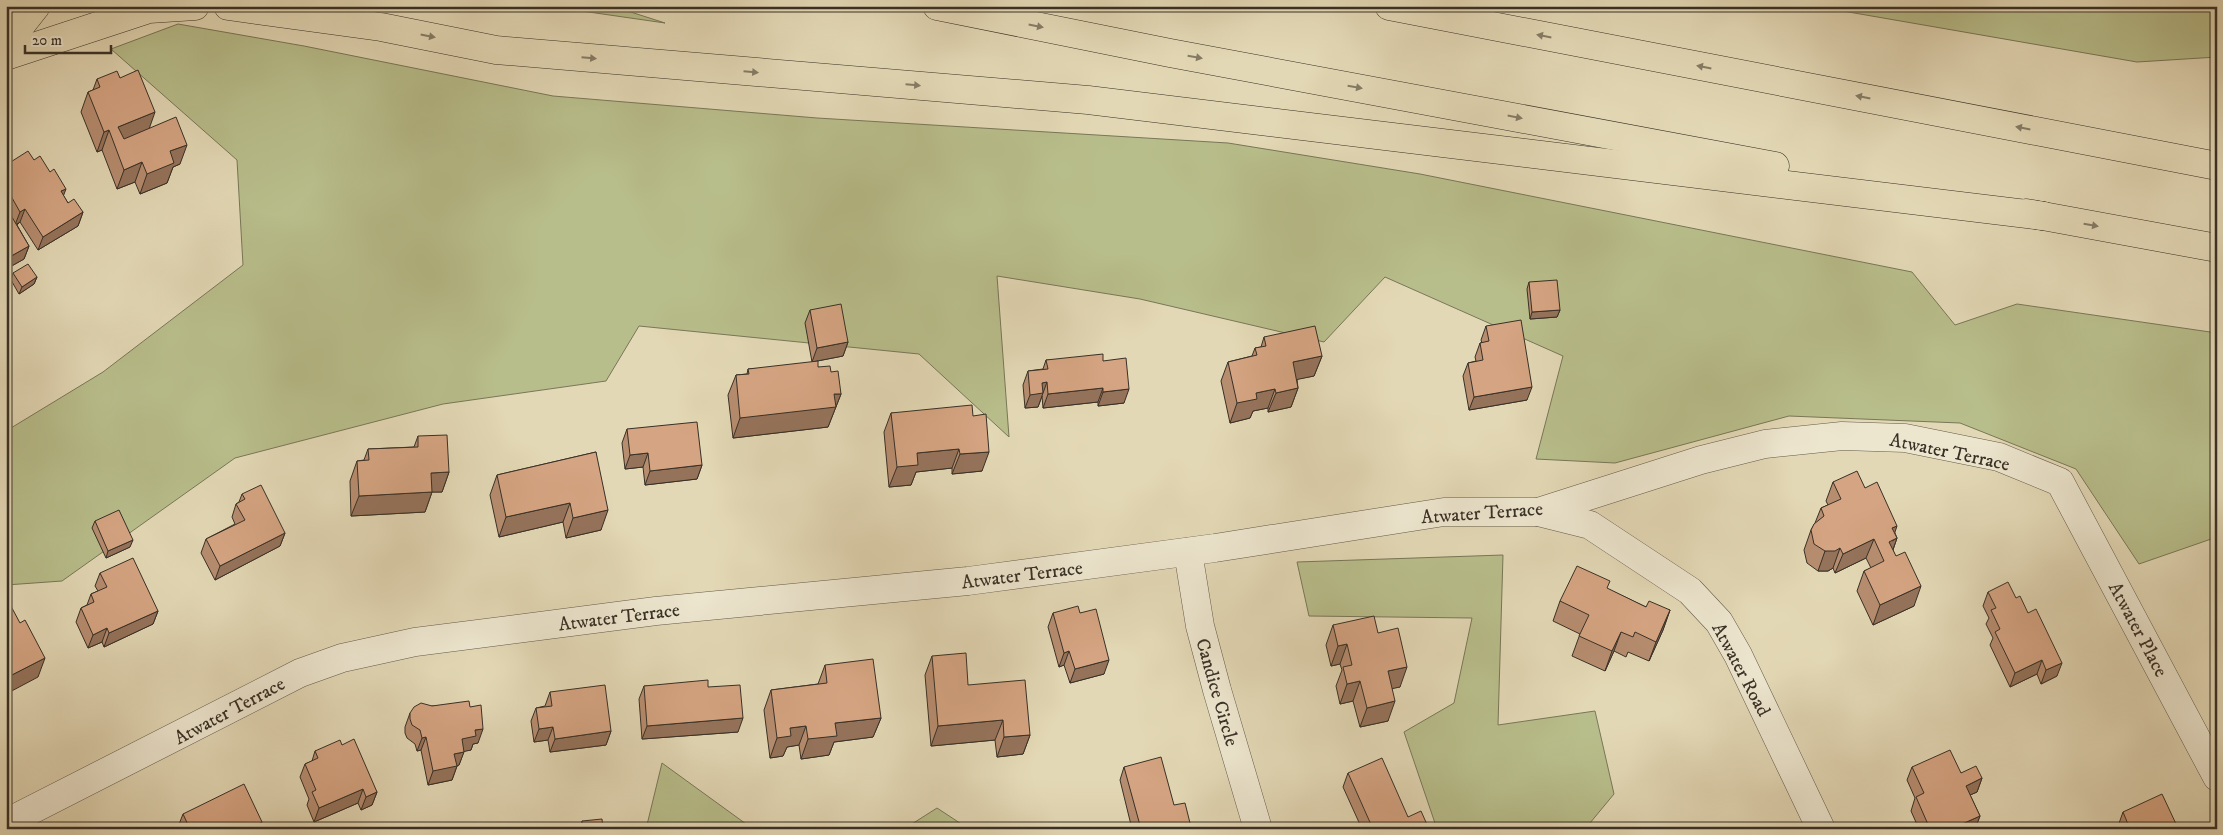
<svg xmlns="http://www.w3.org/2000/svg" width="2223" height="835" viewBox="0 0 2223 835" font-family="'IM FELL DW Pica',serif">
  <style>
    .green { fill: #b8be8b; stroke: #787758 }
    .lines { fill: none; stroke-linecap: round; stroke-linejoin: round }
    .minor-casing { stroke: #635a4a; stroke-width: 29 }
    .major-casing { stroke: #383026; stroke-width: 29 }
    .highway-casing { stroke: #383026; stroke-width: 29 }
    .minor { stroke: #ede6cf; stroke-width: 28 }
    .major { stroke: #e3d8b5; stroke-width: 28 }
    .highway { stroke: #e3d8b5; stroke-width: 28 }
    .wall { fill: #b78d70; stroke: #383026 }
    .shaded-wall { fill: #95735b; stroke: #383026 }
    .building { fill: #d5a482; stroke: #383026 }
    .oneway { fill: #857c66 }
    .labels { text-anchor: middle; stroke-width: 4; stroke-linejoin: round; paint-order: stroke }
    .street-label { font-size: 19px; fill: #383026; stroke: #ede6cf }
  </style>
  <rect width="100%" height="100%" fill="#e3d8b5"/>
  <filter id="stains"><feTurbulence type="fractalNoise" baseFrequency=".004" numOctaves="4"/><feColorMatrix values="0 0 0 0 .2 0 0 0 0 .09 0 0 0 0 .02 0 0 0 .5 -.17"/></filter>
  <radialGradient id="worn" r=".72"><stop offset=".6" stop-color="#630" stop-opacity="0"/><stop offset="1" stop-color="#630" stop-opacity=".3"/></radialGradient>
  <g class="green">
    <path d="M547,6H612L665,23Z"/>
    <path d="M1814,6H2217V57L2137,62Z"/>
    <path d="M178,24L304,46L553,96L817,118L1228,143L1420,174L1912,272L1955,325L2017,304L2217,333V537L2139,564L2076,469L1960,423L1789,416L1615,463L1536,459L1563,356L1385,277L1324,342L1140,299L997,276L1009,437L919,354L639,326L606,381L443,404L235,458L62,581L6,585V431L103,372L243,265L237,160L111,49Z"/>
    <path d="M1503,555L1498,725L1595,711L1614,794L1585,829H1437L1404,732L1454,703L1472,618L1309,616L1297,562Z"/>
    <path d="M662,763L753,829H646Z"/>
    <path d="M937,808L969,829H904Z"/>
  </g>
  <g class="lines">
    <defs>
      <g id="minor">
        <path d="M1538,512L1590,525L1690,591L1719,622L1738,655L1821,829"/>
        <path d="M1188,552L1200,626L1217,690L1258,829"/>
        <path d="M6,823L300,673L342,658L415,642L656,611L968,581L1215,548L1444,512H1538L1701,460L1765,444L1842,436L1905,438L1999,457L2060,482L2217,777"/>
      </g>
      <path id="major" d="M6,44L36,6"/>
      <g id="highway">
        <path d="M228,6L381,27L496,50L1088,100L2043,216"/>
        <path d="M937,6L1170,53L1775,166"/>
        <path d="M1389,6L2217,166"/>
        <path d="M6,56L149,9L195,6"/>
        <path d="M2026,213L2217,248"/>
      </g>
    </defs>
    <use href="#minor" class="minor-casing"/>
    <use href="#major" class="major-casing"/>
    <use href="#highway" class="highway-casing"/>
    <use href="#minor" class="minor"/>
    <use href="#major" class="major"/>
    <use href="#highway" class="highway"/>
  </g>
  <g class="wall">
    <path d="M120,78L149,128L180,164L173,167L167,183L140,194L135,182L117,189L102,150L97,152L81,112L88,92L93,90L97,79Z"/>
    <path d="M34,160L63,195L68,203L83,212L78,226L38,250L20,222L17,225L29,246L24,259L8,268L6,274V165Z"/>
    <path d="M13,273L37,277L34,284L19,294L11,280Z"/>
    <path d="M1529,282L1560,310L1557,317L1530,319L1527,289Z"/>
    <path d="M810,310L848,342L843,356L812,362L805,323Z"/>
    <path d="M1486,326L1527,400L1469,410L1463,376L1468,363L1476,361L1475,357L1480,343H1482L1481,340Z"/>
    <path d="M1264,337L1322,356L1314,376L1297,379L1298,388L1291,407L1268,412V408L1253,411L1250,418L1230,423L1221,381L1228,362L1252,356L1255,348L1261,347Z"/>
    <path d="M1046,360L1103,361L1124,403L1098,406V402L1043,408L1042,396L1038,407L1025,408L1023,385L1028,371L1043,369Z"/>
    <path d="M818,367L831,372L841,394L828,427L733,438L728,395L736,375L747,374L748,369Z"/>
    <path d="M891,413L973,416L982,471L952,474V468L916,472L911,485L889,487L884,432Z"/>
    <path d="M627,429L702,465L697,479L645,485L643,467L625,469L622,443Z"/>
    <path d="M418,436L449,472L442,492H432L425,512L351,516L350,481L357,461L364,460L368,449L414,447Z"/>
    <path d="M596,452L601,530L566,538L563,522L499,537L490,495L497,475Z"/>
    <path d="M1833,482L1865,488L1895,533L1897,538L1893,550L1914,606L1873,625L1857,591L1864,571L1871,568L1866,558L1835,573L1833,568L1828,571H1818L1807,563L1804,550L1811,530L1815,523L1821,508L1828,505L1826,501Z"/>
    <path d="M242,494L285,533L280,546L215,580L201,553L206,539L235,524L232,517L236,504L239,502Z"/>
    <path d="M95,521L130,547L106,558L92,528Z"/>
    <path d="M2217,562V574L2214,569Z"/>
    <path d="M100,573L158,611L153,624L104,647L102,642L88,648L76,622L81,608L87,605L91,594L98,591L95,586Z"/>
    <path d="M1608,589L1646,607L1670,610L1663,630L1649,661L1628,652L1626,657L1614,651L1605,671L1572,656L1580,634L1553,621L1560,601Z"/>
    <path d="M1988,592L2016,598L2057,676L2041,684L2037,674L2010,687L1990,645L1993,638L1986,624L1989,618L1983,606Z"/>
    <path d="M1053,613H1080L1104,674L1070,683L1064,665L1059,667L1048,627Z"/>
    <path d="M1333,625L1378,633L1400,687L1392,688L1388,721L1360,727L1353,701L1340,704L1336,686L1342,670L1340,664L1331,666L1326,645Z"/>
    <path d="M932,656L1030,735L1023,754L997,757L995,740L931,746L925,675Z"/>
    <path d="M825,665L881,718L873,737L834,742L829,755L801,759L799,745L787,747L783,756L770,758L764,710L771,690L818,684Z"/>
    <path d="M644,686L708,687L738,732L642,739L639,699Z"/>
    <path d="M550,692L611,731L606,745L550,752L548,740L534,742L531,721L536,708L545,706Z"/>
    <path d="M432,706L470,707L478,743L473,744L471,750L464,751L459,765L457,766L452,780L428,785L421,750L417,751L415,744L407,738L405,733V727L410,713Z"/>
    <path d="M342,745L377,792L372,805L361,810L358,803L314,822L307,805L309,799L300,777L305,764L312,761L315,751Z"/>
    <path d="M1124,767L1174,805L1191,827L1190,829H1132L1120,780Z"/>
    <path d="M1912,767L1961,773L1982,778L1977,792L1970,795L1980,816L1975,829H1919L1911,811L1915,798L1907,780Z"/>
    <path d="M1348,773L1408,817L1429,829H1362L1343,787Z"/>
    <path d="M2123,812L2177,826L2176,829H2117Z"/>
    <path d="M183,814L260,829H179L178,827Z"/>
    <path d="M582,821L603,829H580Z"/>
  </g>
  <g class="shaded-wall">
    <path d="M155,112L148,132L115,145L118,127Z"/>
    <path d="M109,130L102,150L97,152L104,132Z"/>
    <path d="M187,145L180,164L173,167L167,183L140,194L147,174L170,151Z"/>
    <path d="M142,162L135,182L117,189L124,170Z"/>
    <path d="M66,189L61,202V191Z"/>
    <path d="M25,209L20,222L15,225L20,212Z"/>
    <path d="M83,212L78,226L38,250L43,237Z"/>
    <path d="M29,246L24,259L8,268L6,274V259Z"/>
    <path d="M37,277L34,284L19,294L22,287Z"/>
    <path d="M1560,310L1557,317L1530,319L1532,312Z"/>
    <path d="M848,342L843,356L812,362L817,348Z"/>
    <path d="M1322,356L1314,376L1285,382L1293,362Z"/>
    <path d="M1047,382L1038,407L1025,408L1030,395L1042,383Z"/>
    <path d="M1532,387L1527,400L1469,410L1474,397Z"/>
    <path d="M1103,388L1098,402L1043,408L1048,394Z"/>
    <path d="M1298,388L1291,407L1268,412L1276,393Z"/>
    <path d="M1129,389L1124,403L1098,406L1103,392Z"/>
    <path d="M1275,389L1268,408L1253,411L1250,418L1230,423L1237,403L1256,393Z"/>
    <path d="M834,394H841L828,427L733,438L740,418Z"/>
    <path d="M959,449L952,468L916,472L911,485L889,487L897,467L917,453Z"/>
    <path d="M989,452L982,471L952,474L960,454Z"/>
    <path d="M648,453L643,467L625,469L630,455Z"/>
    <path d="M702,465L697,479L645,485L650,471Z"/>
    <path d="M449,472L442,492H424L431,473Z"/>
    <path d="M432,492L425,512L351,516L359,496Z"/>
    <path d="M570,503L563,522L499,537L506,517Z"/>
    <path d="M608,510L601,530L566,538L573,518Z"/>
    <path d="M1897,526L1892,541L1897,538L1890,558L1884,561L1892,528Z"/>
    <path d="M285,533L280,546L215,580L220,566Z"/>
    <path d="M1874,539L1866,558L1835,573L1843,554Z"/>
    <path d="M133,540L130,547L106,558L108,551Z"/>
    <path d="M1840,548L1833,568L1828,571H1818L1825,551Z"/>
    <path d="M1921,586L1914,606L1873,625L1880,605Z"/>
    <path d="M1670,610L1663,630L1649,661L1656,642Z"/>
    <path d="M158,611L153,624L104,647L109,633Z"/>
    <path d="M107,628L102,642L88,648L93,635Z"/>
    <path d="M1621,632L1614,651L1605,671L1612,651Z"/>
    <path d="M1347,644L1340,664L1331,666L1338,646Z"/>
    <path d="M1069,651L1064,665L1059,667L1064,653Z"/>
    <path d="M45,658L38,677L6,694V678Z"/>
    <path d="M1109,660L1104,674L1070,683L1075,669Z"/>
    <path d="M2042,660L2037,674L2010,687L2015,673Z"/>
    <path d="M2062,663L2057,676L2041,684L2046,670Z"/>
    <path d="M1407,667L1400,687L1381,691L1388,671Z"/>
    <path d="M1360,681L1353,701L1340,704L1347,684Z"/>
    <path d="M1395,701L1388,721L1360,727L1367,708Z"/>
    <path d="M743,718L738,732L642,739L647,726Z"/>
    <path d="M881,718L873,737L834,742L829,755L801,759L808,739L835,723Z"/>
    <path d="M1003,720L995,740L931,746L938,726Z"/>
    <path d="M806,726L799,745L787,747L783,756L770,758L777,738L790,728Z"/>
    <path d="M553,727L548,740L534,742L539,729Z"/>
    <path d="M483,729L478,743L473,744L471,750L457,753L462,739L475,730Z"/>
    <path d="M611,731L606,745L550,752L555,739Z"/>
    <path d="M1030,735L1023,754L997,757L1004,737Z"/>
    <path d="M426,737L421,750L417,751L422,738Z"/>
    <path d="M464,752L459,765L457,766L452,780L428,785L433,771L454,754Z"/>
    <path d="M1982,778L1977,792L1961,799L1966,786Z"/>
    <path d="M363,789L358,803L314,822L319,808Z"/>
    <path d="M377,792L372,805L361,810L366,797Z"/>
    <path d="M1980,816L1975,829H1951Z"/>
    <path d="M262,822L260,829H249Z"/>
  </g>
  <g class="building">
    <path d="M138,70L155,112L118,127L124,139L176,117L187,145L170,151L174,163L147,174L142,162L124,170L109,130L104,132L88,92L100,87L97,79L117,71L120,78Z"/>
    <path d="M28,151L34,160L40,156L50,172L54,169L66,189L61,191L68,203L74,199L83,212L43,237L25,209L20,212L7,189L11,187L6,178V165Z"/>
    <path d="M6,207L29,246L6,259Z"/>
    <path d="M6,261L9,266L6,268Z"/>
    <path d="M28,264L37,277L22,287L13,273Z"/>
    <path d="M1557,280L1560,310L1532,312L1529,282Z"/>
    <path d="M841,304L848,342L817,348L810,310Z"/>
    <path d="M1521,320L1532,387L1474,397L1468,363L1483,360L1480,343L1489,341L1486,326Z"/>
    <path d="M1315,326L1322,356L1293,362L1298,388L1276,393L1275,389L1256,393L1257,399L1237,403L1228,362L1257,355L1255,348L1266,346L1264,337Z"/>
    <path d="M1103,354V361L1126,358L1129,389L1103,392V388L1048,394L1047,382L1042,383L1043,393L1030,395L1028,371L1048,369L1046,360Z"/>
    <path d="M818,361V367L830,366L831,372L838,371L841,394H834L836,407L740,418L736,375L749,374L748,369Z"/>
    <path d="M972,405L973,416L986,414L989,452L960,454L959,449L917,453L918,465L897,467L891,413Z"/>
    <path d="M697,422L702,465L650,471L648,453L630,455L627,429Z"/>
    <path d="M447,435L449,472L431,473L432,492L359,496L357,461L369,460L368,449L418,447V436Z"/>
    <path d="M596,452L608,510L573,518L570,503L506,517L497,475Z"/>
    <path d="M1857,471L1865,488L1877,482L1897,526L1892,528L1897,538L1889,542L1896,556L1905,552L1921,586L1880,605L1864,571L1884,561L1874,539L1843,554L1840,548L1835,551H1825L1814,544L1811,530L1814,524L1824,516L1821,508L1841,499L1833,482Z"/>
    <path d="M261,485L285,533L220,566L206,539L245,520L236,504L245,499L242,494Z"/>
    <path d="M119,510L133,540L108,551L95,521Z"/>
    <path d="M133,558L158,611L109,633L107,628L93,635L81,608L94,602L91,594L107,587L100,573Z"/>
    <path d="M1577,566L1610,581L1607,588L1646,607L1649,601L1670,610L1656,642L1635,632L1633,637L1621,632L1612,651L1579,636L1589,615L1560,601Z"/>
    <path d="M2008,582L2016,598L2020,596L2028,613L2036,609L2062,663L2046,670L2042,660L2015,673L1995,632L2000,629L1991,610L1996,608L1988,592Z"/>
    <path d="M6,597L20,623L25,620L45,658L6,678Z"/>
    <path d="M1078,606L1080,613L1096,609L1109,660L1075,669L1069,651L1064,653L1053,613Z"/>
    <path d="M1374,616L1378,633L1398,628L1407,667L1388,671L1395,701L1367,708L1360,681L1347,684L1343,667L1352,665L1347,644L1338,646L1333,625Z"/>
    <path d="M966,653L968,685L1025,680L1030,735L1004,737L1003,720L938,726L932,656Z"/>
    <path d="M873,659L881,718L835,723L837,736L808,739L806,726L790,728L791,736L777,738L771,690L827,683L825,665Z"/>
    <path d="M708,680V687L740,685L743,718L647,726L644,686Z"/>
    <path d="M605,685L611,731L555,739L553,727L539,729L536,708L552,706L550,692Z"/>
    <path d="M469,701L470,707L481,705L483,729L475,730L476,736L462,739L464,752L454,754L457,766L433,771L426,737L422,738L420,730L412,725L410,719V713L414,707L421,703L432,706Z"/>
    <path d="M354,739L377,792L366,797L363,789L319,808L312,792L316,790L305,764L318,758L315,751L340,740L342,745Z"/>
    <path d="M1950,750L1961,773L1976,766L1982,778L1966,786L1980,816L1951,829H1930L1916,797L1924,793L1912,767Z"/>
    <path d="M1161,757L1174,805L1185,803L1191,827L1184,829H1141L1124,767Z"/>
    <path d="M1382,758L1408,817L1421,811L1429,829H1373L1348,773Z"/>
    <path d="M244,784L262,822L249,829H190L183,814Z"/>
    <path d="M2162,794L2177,826L2171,829H2130L2123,812Z"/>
    <path d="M602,819L603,829H583L582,821Z"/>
  </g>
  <defs><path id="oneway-solid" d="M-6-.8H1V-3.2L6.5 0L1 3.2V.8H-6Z" transform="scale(1.25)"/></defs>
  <g class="oneway">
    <use href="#oneway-solid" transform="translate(1036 26) rotate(11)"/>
    <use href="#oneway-solid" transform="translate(428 36) rotate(11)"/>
    <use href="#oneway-solid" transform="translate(1544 36) rotate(-169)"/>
    <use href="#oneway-solid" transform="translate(1195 57) rotate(10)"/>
    <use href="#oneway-solid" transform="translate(589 58) rotate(5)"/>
    <use href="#oneway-solid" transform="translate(1704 67) rotate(-169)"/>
    <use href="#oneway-solid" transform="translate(751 72) rotate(5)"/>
    <use href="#oneway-solid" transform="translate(913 85) rotate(5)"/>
    <use href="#oneway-solid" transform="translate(1355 87) rotate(10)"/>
    <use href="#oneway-solid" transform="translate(1863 97) rotate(-169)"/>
    <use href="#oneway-solid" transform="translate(1515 117) rotate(11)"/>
    <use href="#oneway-solid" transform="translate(2023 128) rotate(-169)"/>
    <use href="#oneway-solid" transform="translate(2091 225) rotate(10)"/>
  </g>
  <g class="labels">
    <g class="street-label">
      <text transform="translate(1950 451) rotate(12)" y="7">Atwater Terrace</text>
      <text transform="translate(1482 512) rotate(-4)" y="7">Atwater Terrace</text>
      <text transform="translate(1022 574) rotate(-7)" y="7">Atwater Terrace</text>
      <text transform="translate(619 616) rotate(-7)" y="7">Atwater Terrace</text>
      <text transform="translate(2139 629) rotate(62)" y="7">Atwater Place</text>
      <text transform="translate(1742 669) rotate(62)" y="7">Atwater Road</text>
      <text transform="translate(1218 692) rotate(74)" y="7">Candice Circle</text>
      <text transform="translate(229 710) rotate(-28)" y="7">Atwater Terrace</text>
    </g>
  </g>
  <rect width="2223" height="835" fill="none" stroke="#e3d8b5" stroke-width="25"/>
  <rect x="8" y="8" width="2208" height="820" fill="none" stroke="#383026" stroke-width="2.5"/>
  <rect x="12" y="12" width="2198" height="810" fill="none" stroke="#383026"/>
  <path d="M25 45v8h86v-8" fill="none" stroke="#383026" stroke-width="2.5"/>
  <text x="32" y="45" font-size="15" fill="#383026" stroke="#ede6cf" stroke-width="4" paint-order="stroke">20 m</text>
  <rect width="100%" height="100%" filter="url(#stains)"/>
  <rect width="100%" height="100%" fill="url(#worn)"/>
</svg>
